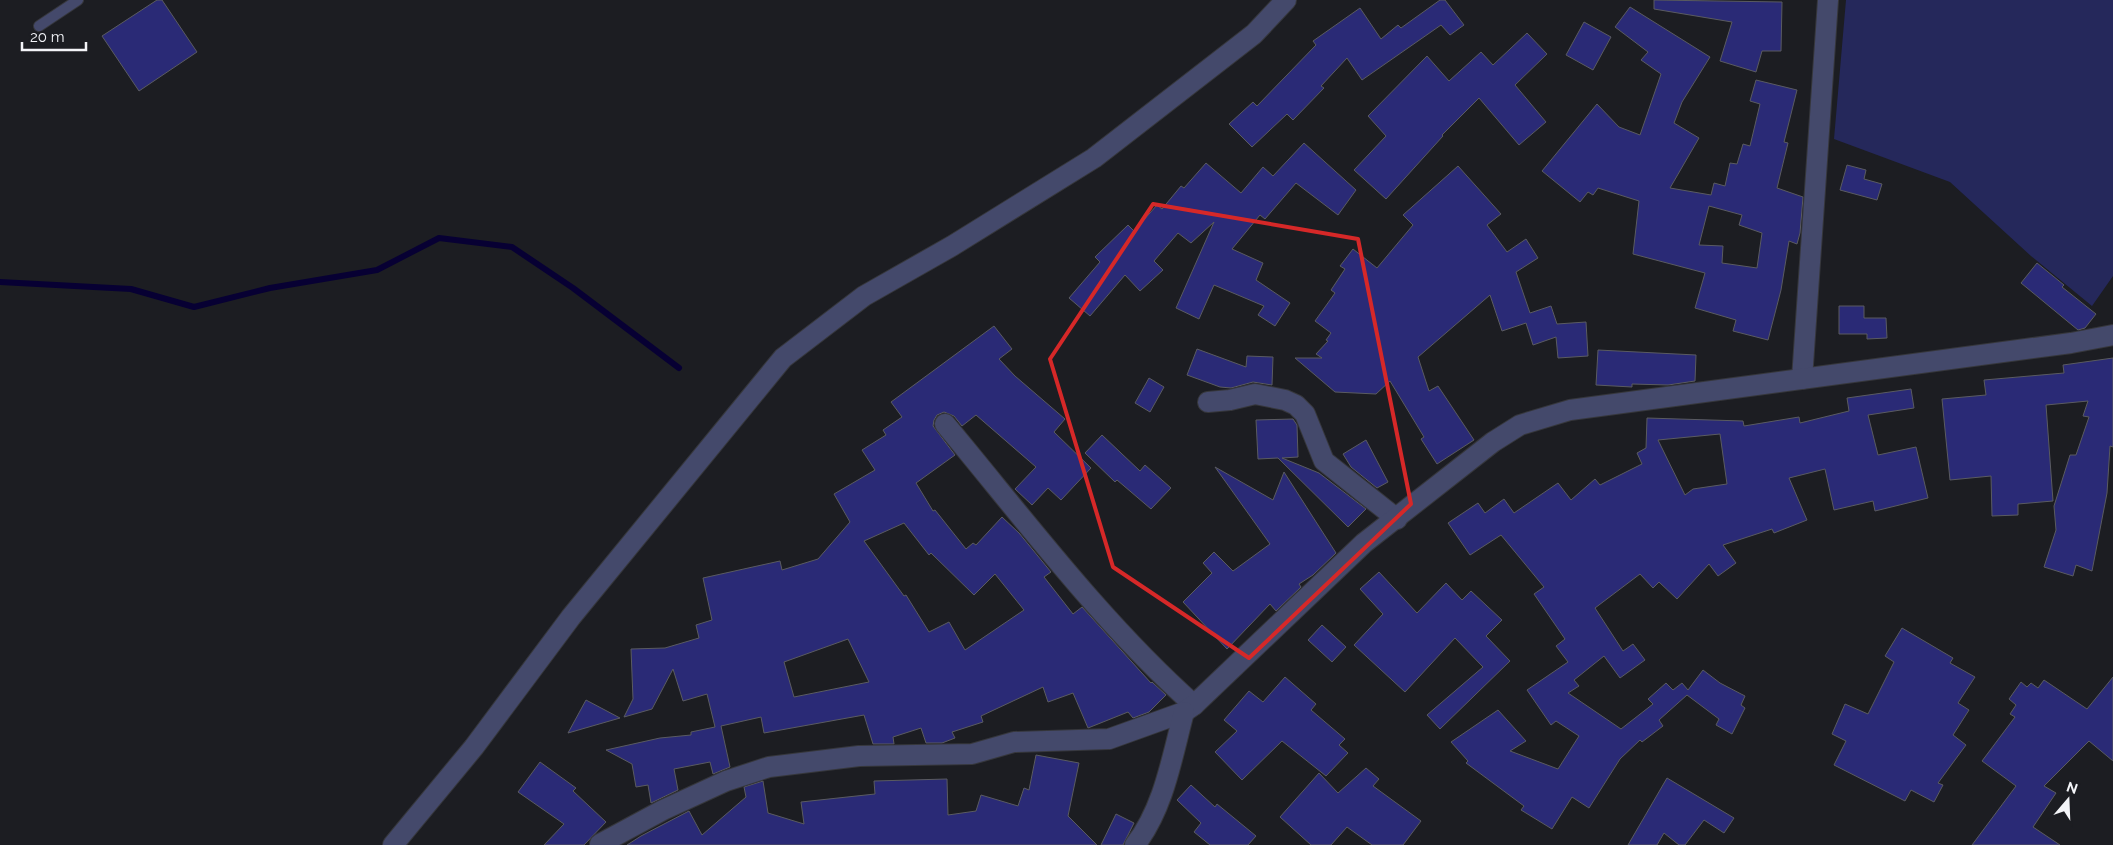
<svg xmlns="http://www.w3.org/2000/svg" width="2113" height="845" viewBox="0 0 2113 845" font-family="Raleway,sans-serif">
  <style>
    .green { fill: #25285b }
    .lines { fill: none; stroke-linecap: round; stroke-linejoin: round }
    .stream { stroke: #070033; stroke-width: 6 }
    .building { fill: #2a2a76; stroke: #5a5b61; fill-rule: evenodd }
    .service-casing { stroke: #36373c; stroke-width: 12 }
    .minor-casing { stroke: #36373c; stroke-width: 22 }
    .service { stroke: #44496b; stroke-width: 10 }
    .minor { stroke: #44496b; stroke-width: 20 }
    .marked { fill: none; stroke: #d62828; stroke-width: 4; stroke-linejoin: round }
  </style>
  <rect width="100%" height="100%" fill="#1c1d22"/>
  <path class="green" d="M1846,0H2113V276L2092,306L2031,256L1950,182L1834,139Z"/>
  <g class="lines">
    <path class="stream" d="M0,282L131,289L194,307L270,288L377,270L439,238L512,247L573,288L679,368"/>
  </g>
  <g class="building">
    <path d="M157,0H162L197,52L139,91L102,36Z"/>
    <path d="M1440,0H1445L1464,25L1450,35L1441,25L1362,80L1347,58L1321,86L1324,88L1293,120L1287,114L1252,147L1229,124L1253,102L1257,106L1316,45L1313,41L1360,8L1381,39L1398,25L1401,28Z"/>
    <path d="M1654,0L1782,2L1781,51H1762L1756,72L1720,61L1732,22L1654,9Z"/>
    <path d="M1630,7L1710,57L1682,102L1674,123L1699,138L1670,188L1711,195L1714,183L1725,186L1730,163L1737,164L1743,144L1750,146L1760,104L1750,101L1756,80L1797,90L1784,142L1788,143L1777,188L1803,197L1800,233L1797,244L1789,241L1781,290L1768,340L1733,331L1736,320L1695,308L1705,273L1633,254L1639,201L1598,188L1593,195L1588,192L1580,202L1542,171L1597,104L1619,127L1640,135L1661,74L1641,60L1648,52L1615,27ZM1709,206L1742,215L1739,225L1762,233L1757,268L1722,263L1723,246L1699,245Z"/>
    <path d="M1584,22L1611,37L1593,70L1566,55Z"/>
    <path d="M1527,33L1547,54L1515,85L1546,122L1519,145L1479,98L1442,135L1443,136L1386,199L1354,170L1386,136L1368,116L1427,56L1449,81L1481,52L1493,65Z"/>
    <path d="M1304,143L1356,190L1338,215L1296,183L1265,219L1260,215L1232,249L1263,263L1256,280L1290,303L1275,326L1258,315L1264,306L1214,285L1199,319L1176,308L1214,222L1191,243L1178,233L1154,261L1163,270L1140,291L1125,275L1090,316L1069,298L1100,262L1095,257L1128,225L1134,231L1157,205L1162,209L1181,186L1184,188L1206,163L1241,193L1263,167L1273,176Z"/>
    <path d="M1847,165L1866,170L1864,179L1882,184L1877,200L1840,190Z"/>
    <path d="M1458,166L1501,214L1487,225L1507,252L1526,239L1538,258L1516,272L1530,313L1551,306L1557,324L1586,322L1588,356L1558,358L1556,337L1533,345L1526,323L1502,331L1490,295L1418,357L1429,391L1438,386L1474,440L1437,464L1421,439L1424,437L1390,381L1376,394L1335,392L1295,358H1322L1316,354L1328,341L1326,340L1331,333L1315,321L1335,293L1331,290L1345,269L1340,266L1353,249L1377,268L1413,225L1403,215Z"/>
    <path d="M2037,263L2064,285L2062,287L2096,314L2085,328L2078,330L2021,283Z"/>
    <path d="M1839,306H1864V318H1886L1887,338L1867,339V334H1839Z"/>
    <path d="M994,326L1012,349L999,359L1015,376L1065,419L1054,432L1091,468L1061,500L1048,488L1032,505L1015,489L1036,467L976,415L962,426L954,416L944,412L937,415L934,420L933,426L955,455L916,483L933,511L935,510L966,549L973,543L976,545L1002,517L1019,533L1051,572L1044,577L1073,614L1082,607L1151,683L1152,682L1166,695L1149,712L1133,718L1128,712L1088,728L1073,693L1048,702L1043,687L981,716L983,722L952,732L955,738L942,743H926L921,728L893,737L894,744H873L864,715L764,733L761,717L721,726L730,767L713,774L710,762L674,769L678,790L651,803L648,785L636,787L632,764L606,750L660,738L691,735V732L715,727L707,694L683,701L673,669L652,709L624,717L633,699L631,649L665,648L699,638L696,625L712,620L703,578L780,561L782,570L818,559L850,522L834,494L875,470L862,450L886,435L883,430L902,417L891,402ZM904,523L929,555L931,553L974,595L995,574L1024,610L965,650L949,622L929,632L906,595L904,596L864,541ZM848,639L869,682L794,697L784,662Z"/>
    <path d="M1197,349L1246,367L1247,356L1273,357L1272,385L1253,382L1231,388L1220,387L1187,375Z"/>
    <path d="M1598,350L1696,355L1695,381L1668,385L1632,384V387L1596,385Z"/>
    <path d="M2113,358V447L2110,446L2107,493L2092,571L2076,565L2073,576L2044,567L2056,530L2054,506L2070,455H2076L2089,417L2083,416L2088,401L2046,405L2053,501L2018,504V515L1992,516L1991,476L1950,480L1942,399L1986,395L1984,380L2064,373L2063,365Z"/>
    <path d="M1149,378L1164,387L1150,412L1135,403Z"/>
    <path d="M1911,389L1914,408L1868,415L1878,455L1916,447L1928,498L1875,511L1873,501L1834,510L1825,469L1789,478L1807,520L1774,533L1772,529L1723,545L1736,563L1718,576L1709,564L1677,599L1659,582L1653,588L1640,574L1595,608L1623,651L1633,644L1645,660L1620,678L1604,656L1574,680L1579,686L1568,693L1621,729L1653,704L1648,699L1666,683L1673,690L1682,683L1688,690L1703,670L1720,683L1745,696L1741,705L1745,708L1732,734L1716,725L1719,719L1687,695L1659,720L1663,726L1642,742L1640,740L1620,759L1589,808L1572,797L1552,829L1521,810L1524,806L1466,763L1468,761L1451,742L1498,710L1526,741L1510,751L1558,769L1579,736L1556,721L1551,725L1527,690L1568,662L1556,646L1565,639L1534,594L1544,587L1501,535L1470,555L1448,523L1478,503L1485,513L1504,499L1514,513L1558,483L1571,500L1595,479L1600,485L1642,464L1637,453L1646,448L1647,418L1743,421L1744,426L1799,417L1800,423L1849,411L1847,398ZM1720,434L1727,484L1693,489L1685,495L1658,440Z"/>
    <path d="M1293,419L1297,425L1298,457L1282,458L1319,473L1366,509L1348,527L1278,458L1258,459L1256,420Z"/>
    <path d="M1102,435L1140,471L1145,465L1171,488L1151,509L1117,480L1115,482L1085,453Z"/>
    <path d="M1366,440L1388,482L1377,488L1351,467L1343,454Z"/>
    <path d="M1215,467L1273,500L1284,472L1336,553L1313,575L1299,584L1301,587L1276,611L1270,604L1227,649L1183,602L1212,573L1203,563L1214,552L1233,571L1270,544Z"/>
    <path d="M1379,572L1417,613L1446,583L1462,600L1471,591L1502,620L1486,636L1510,661L1440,729L1427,715L1483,667L1455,638L1405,692L1354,645L1383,614L1360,589Z"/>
    <path d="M1322,625L1346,647L1332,662L1308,640Z"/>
    <path d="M1902,628L1953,658L1950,663L1975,677L1958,703L1969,710L1953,735L1966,745L1938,783L1943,785L1934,802L1911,790L1905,801L1834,765L1846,741L1832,734L1845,704L1868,714L1894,662L1885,656Z"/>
    <path d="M1285,677L1316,704L1311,710L1345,739L1339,745L1348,753L1326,776L1282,741L1242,780L1215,752L1237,731L1224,720L1249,691L1263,702Z"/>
    <path d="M2113,677V761L2089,741L2044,786L2056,793L2033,827L2060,845H1972L2016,786L1982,761L2015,717L2010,714L2016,705L2009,699L2021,682L2027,687L2031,683L2038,688L2044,680L2087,709Z"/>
    <path d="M586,700L620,718L568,733Z"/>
    <path d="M1036,755L1079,763L1068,816L1097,845H627L641,836L689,811L702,835L746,797L744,787L763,781L768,813L804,824L801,802L875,794L874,781L947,779L948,815L976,811L981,795L1018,806L1024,788L1029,790Z"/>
    <path d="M540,762L576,788L573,791L606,822L584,845H544L564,824L518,792Z"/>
    <path d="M1366,768L1379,779L1373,786L1421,821L1403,845H1372L1347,827L1331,845H1311L1280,817L1319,773L1338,793Z"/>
    <path d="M1667,778L1734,818L1724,833L1704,820L1685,845H1679L1664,833L1657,845H1628Z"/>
    <path d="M1191,785L1215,807L1217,804L1256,836L1248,845H1210L1194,832L1201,823L1177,800Z"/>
    <path d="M1116,814L1134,823L1123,845H1101Z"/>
  </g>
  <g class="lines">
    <defs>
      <path id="service" d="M39,26L78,0"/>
      <g id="minor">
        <path d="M1802,379L1828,0"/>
        <path d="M1208,402L1230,400L1255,394L1285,400L1296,405L1305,414L1324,461L1397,519"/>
        <path d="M945,424C1025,520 1101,622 1194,705"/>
        <path d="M600,844L663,810L726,781L769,767L859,756L972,754L1014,742L1109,739L1184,712L1194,705L1364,543L1493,442L1520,425L1570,410L2071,343L2113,335"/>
        <path d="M393,845L474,747L571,617L783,358L864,296L952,246L1094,158L1254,34L1286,0"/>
        <path d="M1135,845C1164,808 1172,757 1184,712"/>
      </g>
    </defs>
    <use href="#service" class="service-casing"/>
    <use href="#minor" class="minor-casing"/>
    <use href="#service" class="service"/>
    <use href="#minor" class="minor"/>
  </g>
  <path class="marked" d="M1153,204L1358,239L1411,504L1249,658L1113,567L1050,359Z"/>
  <g transform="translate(2068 800) rotate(19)" stroke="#1c1d22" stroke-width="4" paint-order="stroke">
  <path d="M0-4L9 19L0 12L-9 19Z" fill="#f3f4f8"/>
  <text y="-8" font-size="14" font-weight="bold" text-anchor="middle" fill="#f3f4f8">N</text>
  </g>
  <path d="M22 42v8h64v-8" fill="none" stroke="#f3f4f8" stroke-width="2.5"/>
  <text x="30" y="42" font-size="15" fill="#f3f4f8" stroke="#1c1d22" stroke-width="4" paint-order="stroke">20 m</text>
</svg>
